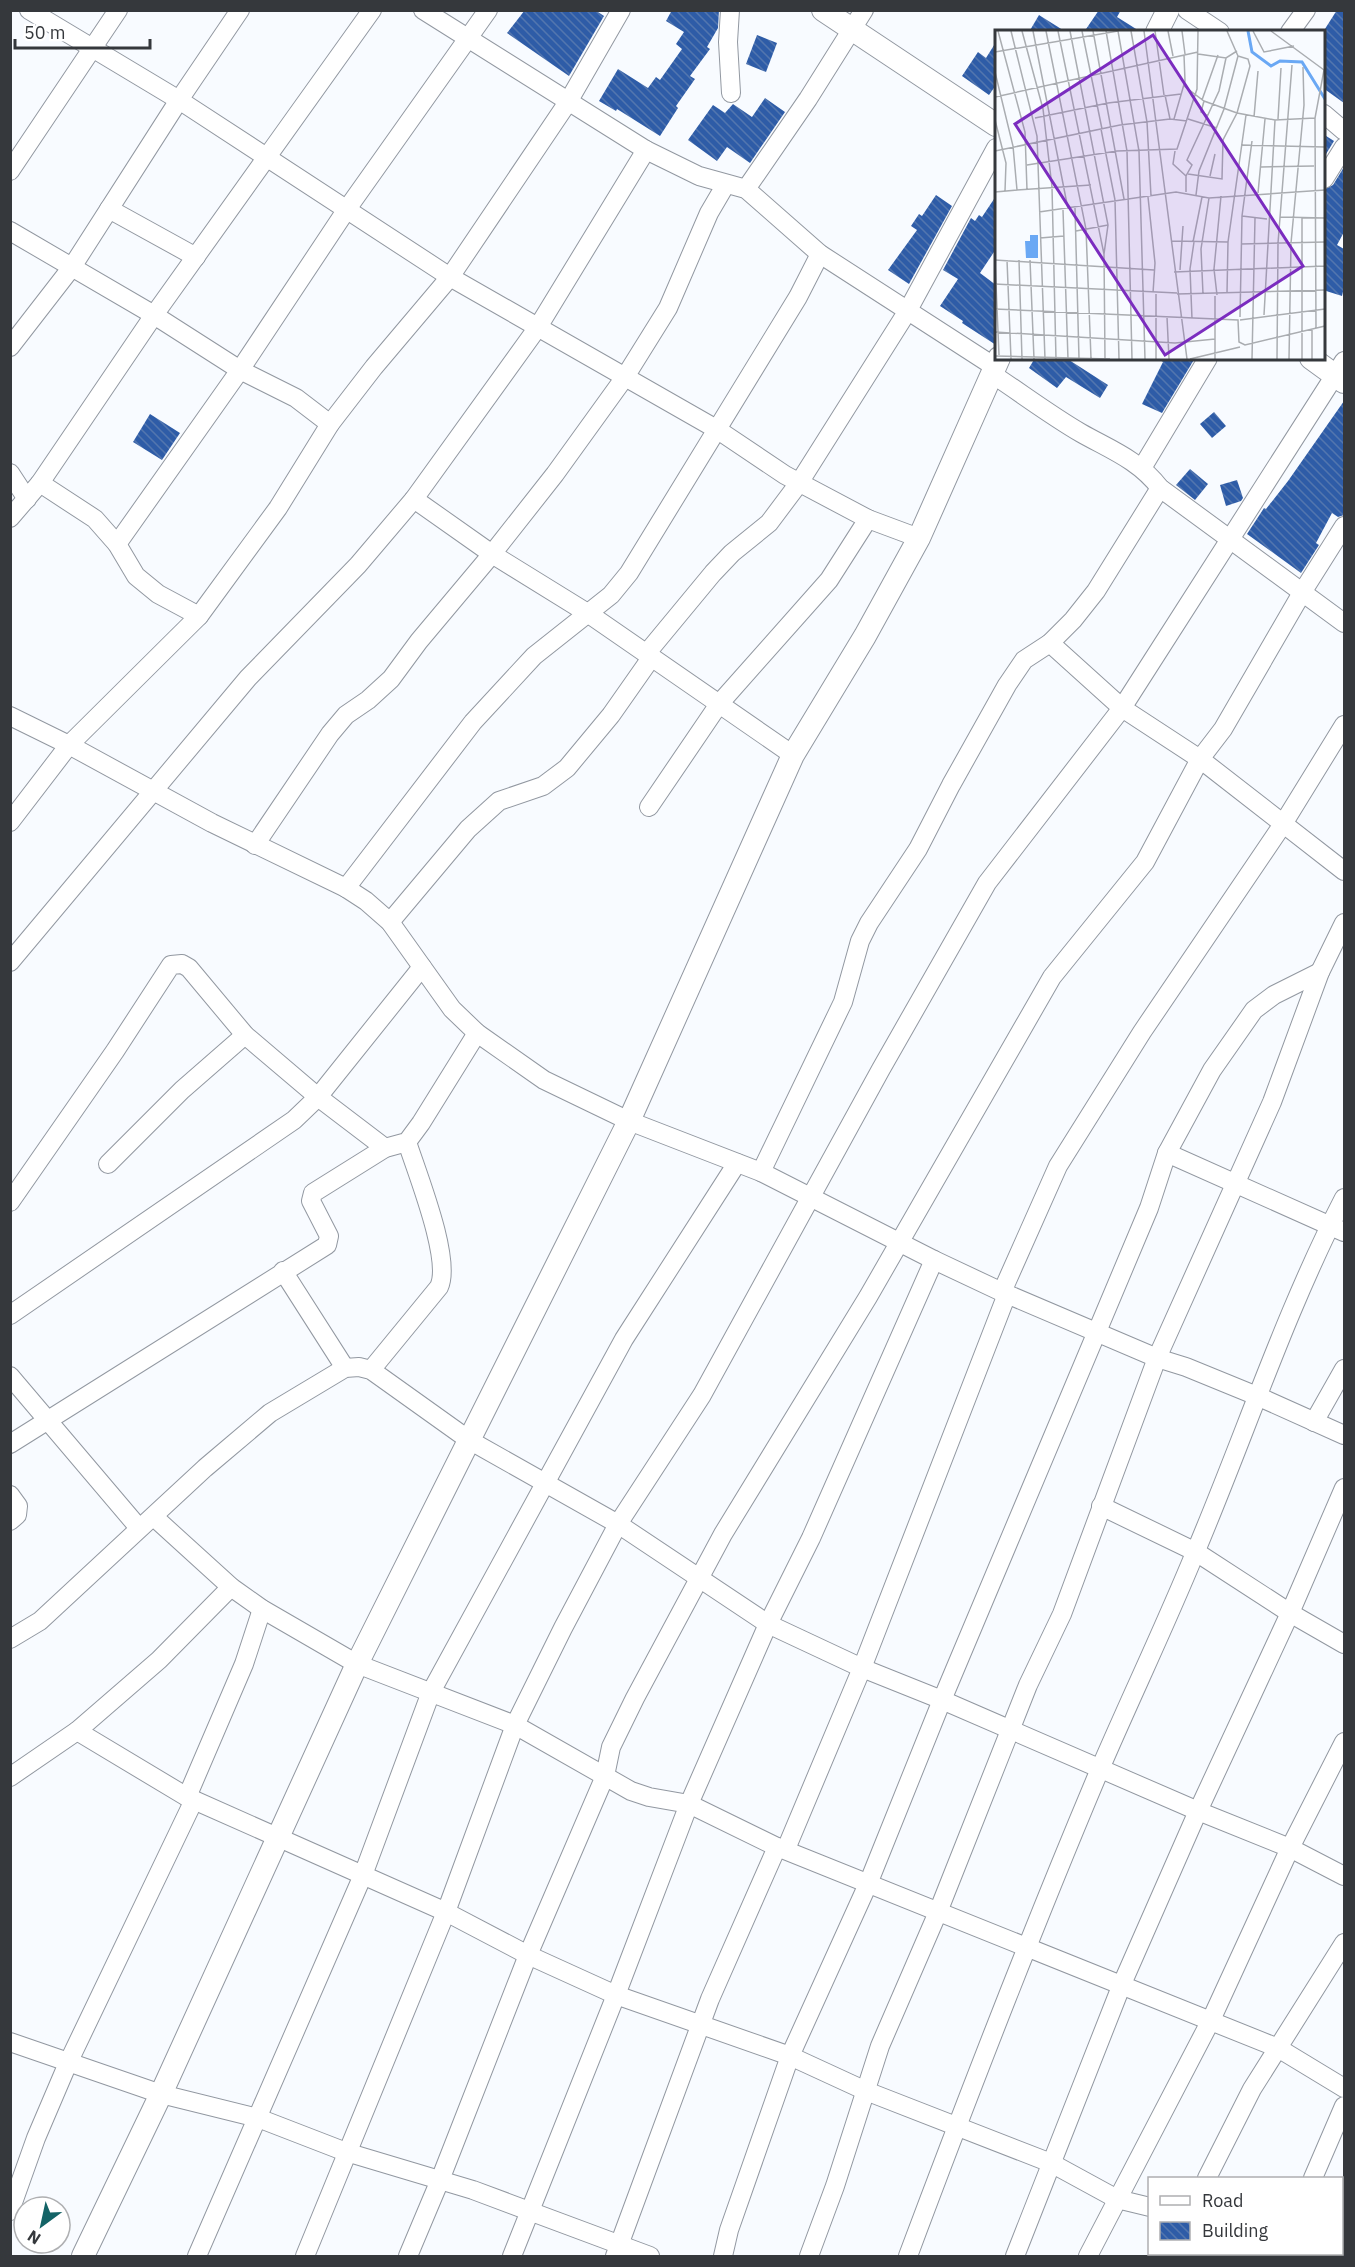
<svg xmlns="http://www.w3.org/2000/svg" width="1355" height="2267" viewBox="0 0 1355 2267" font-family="'IBM Plex Sans',sans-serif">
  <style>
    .building { fill: url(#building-back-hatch) }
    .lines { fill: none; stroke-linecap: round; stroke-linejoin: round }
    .minor-casing { stroke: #9298a1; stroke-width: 20 }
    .tertiary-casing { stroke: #9298a1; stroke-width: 24 }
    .minor { stroke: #fff; stroke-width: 18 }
    .tertiary { stroke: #fff; stroke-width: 22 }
    .inset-river { fill: none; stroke: #6aa8f4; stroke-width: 3 }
    .inset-road { fill: none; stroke: #aaadb1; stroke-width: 1.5 }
    .view { fill: #7b2cbf; fill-opacity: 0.15; stroke: #7b2cbf; stroke-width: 3 }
    .inset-edge { fill: none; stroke: #35383c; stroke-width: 3 }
  </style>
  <defs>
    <pattern id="building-back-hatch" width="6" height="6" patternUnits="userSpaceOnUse" patternTransform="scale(1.5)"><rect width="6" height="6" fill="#2e5ca7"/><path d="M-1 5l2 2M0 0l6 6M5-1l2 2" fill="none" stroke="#5376ae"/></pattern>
  </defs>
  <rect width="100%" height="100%" fill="#f8fbff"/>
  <g class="building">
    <path d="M525,10H595L604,16L569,76L507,33Z"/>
    <path d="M672,10H719L718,28L707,47L710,49L690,76L695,79L676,106L678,108L660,136L617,109L616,111L599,101L618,69L648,88L656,77L660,80L682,49L676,44L684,32L666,21Z"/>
    <path d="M1099,10H1121L1117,17L1141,32H1084Z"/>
    <path d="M1337,10H1344V103L1323,88V32Z"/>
    <path d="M1039,15L1066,32H1029Z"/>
    <path d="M757,35L777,43L766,72L746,64Z"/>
    <path d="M996,42V85L989,95L962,76L978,52L986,58Z"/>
    <path d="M765,98L785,112L750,163L727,147L717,161L688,140L713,105L725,113L733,104L752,117Z"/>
    <path d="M1323,134L1334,141L1323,159Z"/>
    <path d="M1344,167V232L1337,245L1344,249V287L1342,296L1323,290V190L1333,185Z"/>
    <path d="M936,195L952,206L909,284L888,270L917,230L911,226L919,214L922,216Z"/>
    <path d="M996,196V249L980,273L996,285V345L962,323L963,321L940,306L958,279L943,270L971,218L975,221L979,215L982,217Z"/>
    <path d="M1035,358H1066L1108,385L1100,398L1066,377L1057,388L1029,368Z"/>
    <path d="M1157,358H1195L1162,413L1142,404L1163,362Z"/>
    <path d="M1344,401V515L1338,517L1332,513L1316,543L1319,545L1301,573L1247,534L1264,508L1266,509L1288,481Z"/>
    <path d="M1214,412L1226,426L1212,438L1200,424Z"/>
    <path d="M150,414L180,433L162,460L133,442Z"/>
    <path d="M1190,469L1208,484L1195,500L1176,485Z"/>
    <path d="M1237,480L1243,498L1241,501L1226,506L1220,485Z"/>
  </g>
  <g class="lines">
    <defs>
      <g id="minor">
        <path d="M29,10L179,100L450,277L718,430L785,475L868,519L919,538"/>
        <path d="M423,10L646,150L699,176L746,189L820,254L995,367"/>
        <path d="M730,10L728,42L731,93"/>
        <path d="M1187,10L1220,32"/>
        <path d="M1290,32L1306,10"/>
        <path d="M1324,114L1344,131"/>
        <path d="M10,171L118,10"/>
        <path d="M1324,179L1344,147"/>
        <path d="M746,189L808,99L864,10"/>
        <path d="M109,209L196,257"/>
        <path d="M10,231L154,315L240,370L296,398L330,424"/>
        <path d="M10,347L72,267L179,100L240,10"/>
        <path d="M992,374C1021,393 1050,415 1081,433C1109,449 1139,460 1160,488L1344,623"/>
        <path d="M1142,468L1208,358"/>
        <path d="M10,473L27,499"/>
        <path d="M40,483L95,519L117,544L136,576L158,594L199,616"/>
        <path d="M414,499L492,554L589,614L793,755"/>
        <path d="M10,518L40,483L154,315L372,10"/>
        <path d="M117,544L240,370L347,209L488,10"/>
        <path d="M1050,643L1122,708L1200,759L1344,871"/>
        <path d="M646,654L713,573L732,553L769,523L799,483L907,312L996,148"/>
        <path d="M10,716L69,745L212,823L346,888L366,901L390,922L452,1009L477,1033L544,1080L629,1121L761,1172L934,1260L1002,1292L1157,1358L1186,1367L1257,1396L1344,1435"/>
        <path d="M649,807L719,704L829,580L868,519"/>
        <path d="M10,822L69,745L199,616L278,508L330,424L374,367L450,277L568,102L621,10"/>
        <path d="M255,845L330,734L346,715L368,700L391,679L419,641L492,554L555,474L625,377L668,308L709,213L726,184"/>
        <path d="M346,888L473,722L534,656L611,595L629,573L798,297L820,254"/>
        <path d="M390,922L468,829L499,801L543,786L567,768L611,715L651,658"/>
        <path d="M10,962L248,678L358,565L414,499L538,327L646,150"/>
        <path d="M1167,1153L1344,1232"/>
        <path d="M108,1164L182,1090L245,1035"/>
        <path d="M761,1172L843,1002L860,941L869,923L918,849L951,785L1007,685L1024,660L1050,643L1073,620L1096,591L1160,488"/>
        <path d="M10,1202L115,1051L171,965L182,964L189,968L245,1035L318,1097L385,1148"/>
        <path d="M283,1271L345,1368"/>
        <path d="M1002,1292L1058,1166L1142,1032L1283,824L1344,725"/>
        <path d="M10,1315L294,1120L318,1097L422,967"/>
        <path d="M371,1370L439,1287C452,1260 417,1173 407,1142"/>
        <path d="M10,1376L139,1528"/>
        <path d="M1314,1422L1344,1369"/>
        <path d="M10,1444L327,1245L329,1236L311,1201L313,1193L385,1148L407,1142L421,1123L477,1033"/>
        <path d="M10,1495L18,1506L17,1515L10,1521"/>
        <path d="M1101,1506L1196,1552L1290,1613L1344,1644"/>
        <path d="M154,1517L231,1587L262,1609L357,1664L515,1725L631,1791L649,1797L689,1804L777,1847L1278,2048L1344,2088"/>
        <path d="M10,1639L40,1621L205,1468L270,1413L345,1368L359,1367L371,1370L469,1440L618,1524L768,1624L862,1668L942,1700L1198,1811L1290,1848L1344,1876"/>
        <path d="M77,1731L187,1797L446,1912L528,1955L616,1995L790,2056L866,2091L1051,2163L1117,2199L1150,2207"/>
        <path d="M10,1777L77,1731L159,1660L231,1587"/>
        <path d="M187,1797L244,1664L262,1609"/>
        <path d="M786,1849L862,1668L1007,1294"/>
        <path d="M10,2042L161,2094L258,2118L346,2152L473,2190L650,2256"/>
        <path d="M1207,2178L1252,2089L1344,1943"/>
        <path d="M1313,2178L1344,2106"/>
        <path d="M10,2211L36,2138L68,2063L194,1800"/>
        <path d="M197,2256L363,1875L431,1692L624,1339L737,1163"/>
        <path d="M305,2256L446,1912L515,1725L563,1628L618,1524L702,1395L881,1069L987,883L1122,708L1344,361"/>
        <path d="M408,2256L440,2180L528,1955L605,1776L611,1747L635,1698L723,1534L868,1297L1052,977L1145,862L1200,759L1223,729L1303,591L1344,526"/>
        <path d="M512,2256L616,1995L689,1804L768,1624L811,1538L934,1260"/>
        <path d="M615,2256L710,1999L777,1847"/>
        <path d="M723,2256L729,2230L790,2056L868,1884L942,1700L1149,1208L1167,1153L1212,1070L1254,1010L1274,995L1320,972"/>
        <path d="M809,2256L835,2186L880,2046L938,1912L1028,1685L1062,1614L1157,1358L1272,1102L1320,972L1344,923"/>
        <path d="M908,2256C969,2093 1032,1930 1100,1769C1131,1697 1165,1626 1195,1553C1245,1435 1285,1312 1344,1198"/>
        <path d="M1015,2256L1122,1984L1198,1811L1290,1613L1344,1488"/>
        <path d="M1088,2256L1211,2020L1290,1848L1344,1742"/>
        <path d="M1179,2256L1180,2254"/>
        <path d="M1286,2256L1287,2254"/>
      </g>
      <g id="tertiary">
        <path d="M823,10L996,125"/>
        <path d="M1157,32L1168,10"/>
        <path d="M1311,358L1344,382"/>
        <path d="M83,2256L161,2094L357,1664L629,1121L793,755L865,636L919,538L999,358"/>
      </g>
    </defs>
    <use href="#minor" class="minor-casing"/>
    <use href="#tertiary" class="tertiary-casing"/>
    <use href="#minor" class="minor"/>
    <use href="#tertiary" class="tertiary"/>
  </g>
  <g transform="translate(995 30)">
    <rect width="330" height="330" fill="#f8fbff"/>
    <path d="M35,205H43V228H31L30,211H35Z" fill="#6aa8f4"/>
    <path class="inset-river" d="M253,1L257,22L276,36L285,31L307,32L330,69"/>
    <path class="inset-road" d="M3,1L30,102L32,160M16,1L42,106L50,329M27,1L48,79L57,157L61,329M38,1L73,179M51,1L91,199L96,328M63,1L109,224L110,329M75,1L113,195L109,224M87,1L107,99M98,1L129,169M111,1L132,121L137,329M123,1L144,121L150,329M136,1L152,92L156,166M149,1L192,329M160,1L169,65M173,1L178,26M187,1L190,24M258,1L269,22L299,16M276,1L329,40M0,22L123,1M203,24L231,28L242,21M0,42L18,116L22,160L0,162M189,56L209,71L242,83L280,90L320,88M170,65L175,89M0,67L203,22M207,70L223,25M209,71L206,82L213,86M259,87L263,41M40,88L113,73L186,64M179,89L190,51L189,25M193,89L222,98M283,89L286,38M0,90L11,133L10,161M106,99L120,170M246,115L330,117M0,121L125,95L175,89L192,91M180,121L178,134L191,146M32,135L122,121L182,119L202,59L203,1M266,137L319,136M193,144L227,149L228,110L242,83L255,36L253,29L243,26M215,146L220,124M22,160L96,155M191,162V146L197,135L192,130L224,61L231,28M263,163L270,89M201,165L204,141L229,79L243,26L232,1M153,167L160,233L158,263M120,170L124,329M80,178L84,328M68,180L73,329M44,182L181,162L214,168L330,160M247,186L272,189M285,187L330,188M81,201L113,195M45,208L69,206M177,211L233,212M198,212L207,167M246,214L330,212M330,225V258M0,230L159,240M12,230L16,329M24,230L27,329M35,230L39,329M0,231L4,325M185,240L188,196M179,242L330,236M0,254L182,263M232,263L233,212L251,85M161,264V329M182,264L330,260M208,264L206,219L214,168M222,265L219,239L226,166M220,266V329M0,279L243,290L244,312L250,315L330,296M269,285L280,90M172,287L174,329M245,287L247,186L257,111M197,289L195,239L199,212M245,290L330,279M321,298L320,88L329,40M317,299V329M0,302L180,313L220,309M0,326L115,329M195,329L245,317M257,329L260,188M282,329L283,213L297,35M294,329L296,213L309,75L308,37M307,329V187"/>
    <path class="view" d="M158,5L308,236L170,325L20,94Z"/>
    <rect width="330" height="330" class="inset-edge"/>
  </g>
  <rect width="1355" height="2267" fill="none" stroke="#35383c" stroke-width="24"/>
  <rect x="1148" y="2177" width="195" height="78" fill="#ffffff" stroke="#aeafb1" stroke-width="1.5"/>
  <rect x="1160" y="2196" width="30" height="9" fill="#ffffff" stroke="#aeafb1" stroke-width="1.5"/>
  <text x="1202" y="2207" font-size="18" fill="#35383c">Road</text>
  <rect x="1160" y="2222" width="30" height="18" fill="url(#building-back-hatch)" stroke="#aeafb1" stroke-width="1.5"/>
  <text x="1202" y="2237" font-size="18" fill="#35383c">Building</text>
  <g transform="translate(42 2225) rotate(213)"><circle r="28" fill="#ffffff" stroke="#aeafb1" stroke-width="1.5"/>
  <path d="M0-4.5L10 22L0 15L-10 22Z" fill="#136366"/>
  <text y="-9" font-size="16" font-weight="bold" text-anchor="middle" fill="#35383c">N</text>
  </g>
  <path d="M15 39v9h135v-9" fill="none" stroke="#35383c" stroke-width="3"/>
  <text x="24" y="39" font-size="18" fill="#35383c" stroke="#ffffff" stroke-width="4.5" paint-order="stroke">50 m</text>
</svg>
